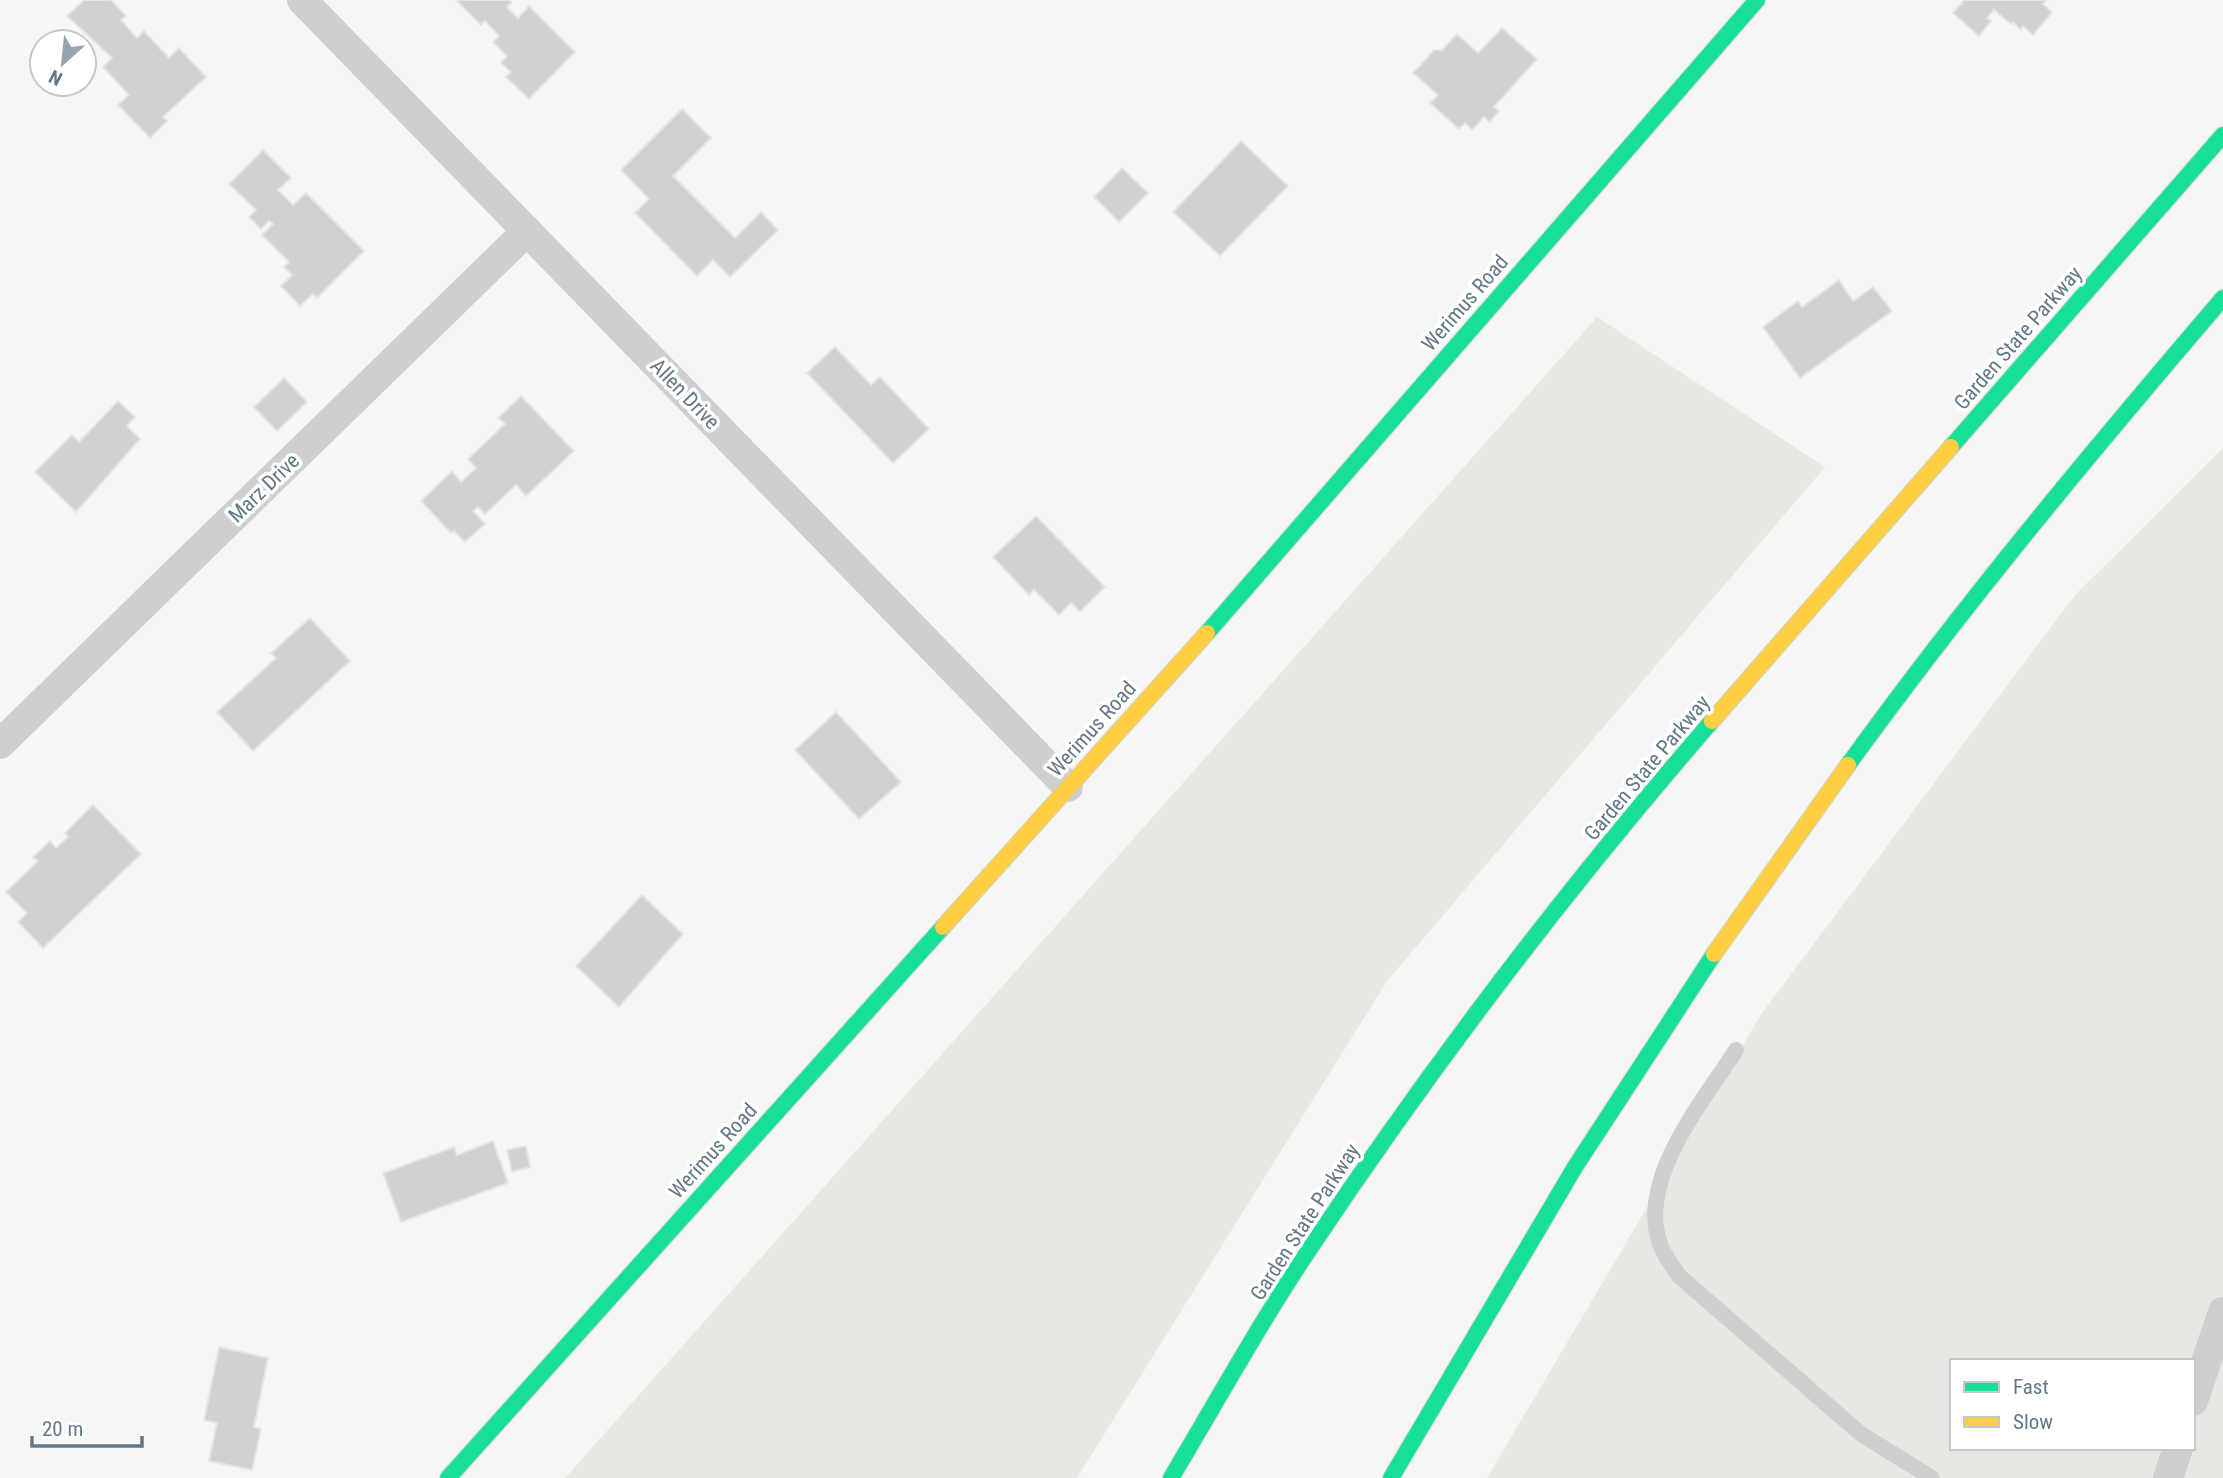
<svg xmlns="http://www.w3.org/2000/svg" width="2223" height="1478" viewBox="0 0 2223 1478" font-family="'Roboto Condensed',sans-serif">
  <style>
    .green { fill: #e6e9e2; fill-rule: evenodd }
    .building { fill: #d0d2d2; stroke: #e5e5e4; stroke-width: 2 }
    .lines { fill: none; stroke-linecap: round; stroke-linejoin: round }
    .fast-casing { stroke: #d2d4d4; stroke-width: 18 }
    .slow-casing { stroke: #d2d4d4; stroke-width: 18 }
    .lane { stroke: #cecfcf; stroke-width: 16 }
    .street { stroke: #cecfcf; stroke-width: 30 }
    .fast { stroke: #16e098; stroke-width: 16 }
    .slow { stroke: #ffcf43; stroke-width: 16 }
    .labels { text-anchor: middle; stroke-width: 7; stroke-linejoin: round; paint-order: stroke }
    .street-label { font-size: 21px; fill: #637987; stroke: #fff }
  </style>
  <rect width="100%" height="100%" fill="#f6f6f4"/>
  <g class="green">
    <path d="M1597,317L1825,467L1387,981L1077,1478H565Z"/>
    <path d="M2223,448V1478H1487L1762,1013L2075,595ZM1952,1361H2193V1448H1952Z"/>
  </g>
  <g class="building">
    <path d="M84,0H111L126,16L121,20L137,38L144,31L169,58L179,48L206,77L163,117L167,121L150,138L118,105L129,95L103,67L112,58L67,16Z"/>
    <path d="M456,0H509L511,3L507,7L518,18L529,6L575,52L529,99L506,77L511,72L501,63L507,56L493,42L499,36L485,21L481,25Z"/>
    <path d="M1964,0H2046L2043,4L2052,12L2033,35L2023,26L2021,30L2013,22L2011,24L1994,10L1987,18L1991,21L1979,36L1953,13Z"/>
    <path d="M1502,28L1537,59L1494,107L1499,111L1490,122L1484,117L1472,130L1465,123L1459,129L1430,103L1438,95L1413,73L1434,50H1442L1457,34L1478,53Z"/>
    <path d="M682,109L711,138L673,176L735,238L761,212L778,230L730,277L713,260L697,276L635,213L649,199L621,170Z"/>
    <path d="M1241,141L1288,186L1220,256L1173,212Z"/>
    <path d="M263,150L291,178L278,190L293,205L306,193L364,251L317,298L313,294L300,306L281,286L292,275L284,267L289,262L262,235L273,224L269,221L261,229L249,217L256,210L229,184Z"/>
    <path d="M1122,168L1148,193L1119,222L1094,197Z"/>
    <path d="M1839,280L1853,301L1873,287L1892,311L1800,378L1763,327L1798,301L1802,307Z"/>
    <path d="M835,347L871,385L880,377L929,429L893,463L807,373Z"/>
    <path d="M284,378L307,402L277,431L254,407Z"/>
    <path d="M521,396L574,451L526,496L516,485L485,514L478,507L473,511L485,524L465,542L454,531L451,533L421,501L452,471L461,482L476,468L468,459L505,424L498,418Z"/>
    <path d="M118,401L135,417L127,426L140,439L76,512L35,472L72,435L79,442Z"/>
    <path d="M1036,516L1105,587L1080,612L1071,603L1059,615L1034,590L1029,595L993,557Z"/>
    <path d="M310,618L350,661L253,751L217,712L276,658L271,653Z"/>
    <path d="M836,712L901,782L859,819L795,750Z"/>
    <path d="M93,805L141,854L43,948L18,922L27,913L6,892L38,861L33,857L50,841L56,848L68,837L65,833Z"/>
    <path d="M642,895L683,934L619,1007L576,966Z"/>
    <path d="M493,1141L508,1183L401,1222L383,1173L454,1147L457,1155Z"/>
    <path d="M526,1146L530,1167L512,1172L507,1150Z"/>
    <path d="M219,1347L268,1358L254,1427L261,1429L252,1470L209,1461L217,1423L204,1420Z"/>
  </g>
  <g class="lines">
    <defs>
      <g id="fast">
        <path d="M1951,447L2223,135"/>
        <path d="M1207,633L1757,0"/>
        <path d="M1848,765C1965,603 2093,450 2223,298"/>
        <path d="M448,1478L943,927"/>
        <path d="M1171,1478C1217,1401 1261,1321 1311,1247C1433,1064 1568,887 1712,721"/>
        <path d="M1391,1478L1575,1167L1714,954"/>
      </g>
      <g id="slow">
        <path d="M1712,721L1951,447"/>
        <path d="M943,927L1207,633"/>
        <path d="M1714,954L1848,765"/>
      </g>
    </defs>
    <use href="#fast" class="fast-casing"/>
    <use href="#slow" class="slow-casing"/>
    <path class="lane" d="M1736,1050C1703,1102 1633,1183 1662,1249C1666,1258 1674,1268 1679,1276L1861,1434L1932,1478"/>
    <g class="street">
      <path d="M302,0L1068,787"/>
      <path d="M0,744L527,231"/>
      <path d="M2193,1401L2223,1312"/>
      <path d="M2168,1478L2178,1448"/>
    </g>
    <use href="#fast" class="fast"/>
    <use href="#slow" class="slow"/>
  </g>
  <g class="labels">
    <g class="street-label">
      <text transform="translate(1465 303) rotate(-49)" y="7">Werimus Road</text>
      <text transform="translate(2018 338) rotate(-49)" y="7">Garden State Parkway</text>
      <text transform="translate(685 394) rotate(46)" y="7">Allen Drive</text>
      <text transform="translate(264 488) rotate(-44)" y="7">Marz Drive</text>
      <text transform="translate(1092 729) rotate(-48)" y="7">Werimus Road</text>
      <text transform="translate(1647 768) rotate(-50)" y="7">Garden State Parkway</text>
      <text transform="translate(713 1151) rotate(-48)" y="7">Werimus Road</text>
      <text transform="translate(1305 1222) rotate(-57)" y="7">Garden State Parkway</text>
    </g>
  </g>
  <rect x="1950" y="1359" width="245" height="91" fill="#ffffff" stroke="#c1c9cf" stroke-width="2"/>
  <rect x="1964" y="1382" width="35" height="10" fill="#16e098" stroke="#c1c9cf" stroke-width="2"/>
  <text x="2013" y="1394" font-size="21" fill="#637987">Fast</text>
  <rect x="1964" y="1417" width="35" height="10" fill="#ffcf43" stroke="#c1c9cf" stroke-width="2"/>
  <text x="2013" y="1429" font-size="21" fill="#637987">Slow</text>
  <g transform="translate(63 63) rotate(207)"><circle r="33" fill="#ffffff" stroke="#c1c9cf" stroke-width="2"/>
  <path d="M0-5L12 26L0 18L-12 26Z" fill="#96a5ad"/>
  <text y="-10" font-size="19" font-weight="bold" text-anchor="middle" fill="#637987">N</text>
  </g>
  <path d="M32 1436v10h110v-10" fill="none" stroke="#637987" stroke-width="3.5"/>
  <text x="42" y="1436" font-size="21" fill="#637987" stroke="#ffffff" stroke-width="5" paint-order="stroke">20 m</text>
</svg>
